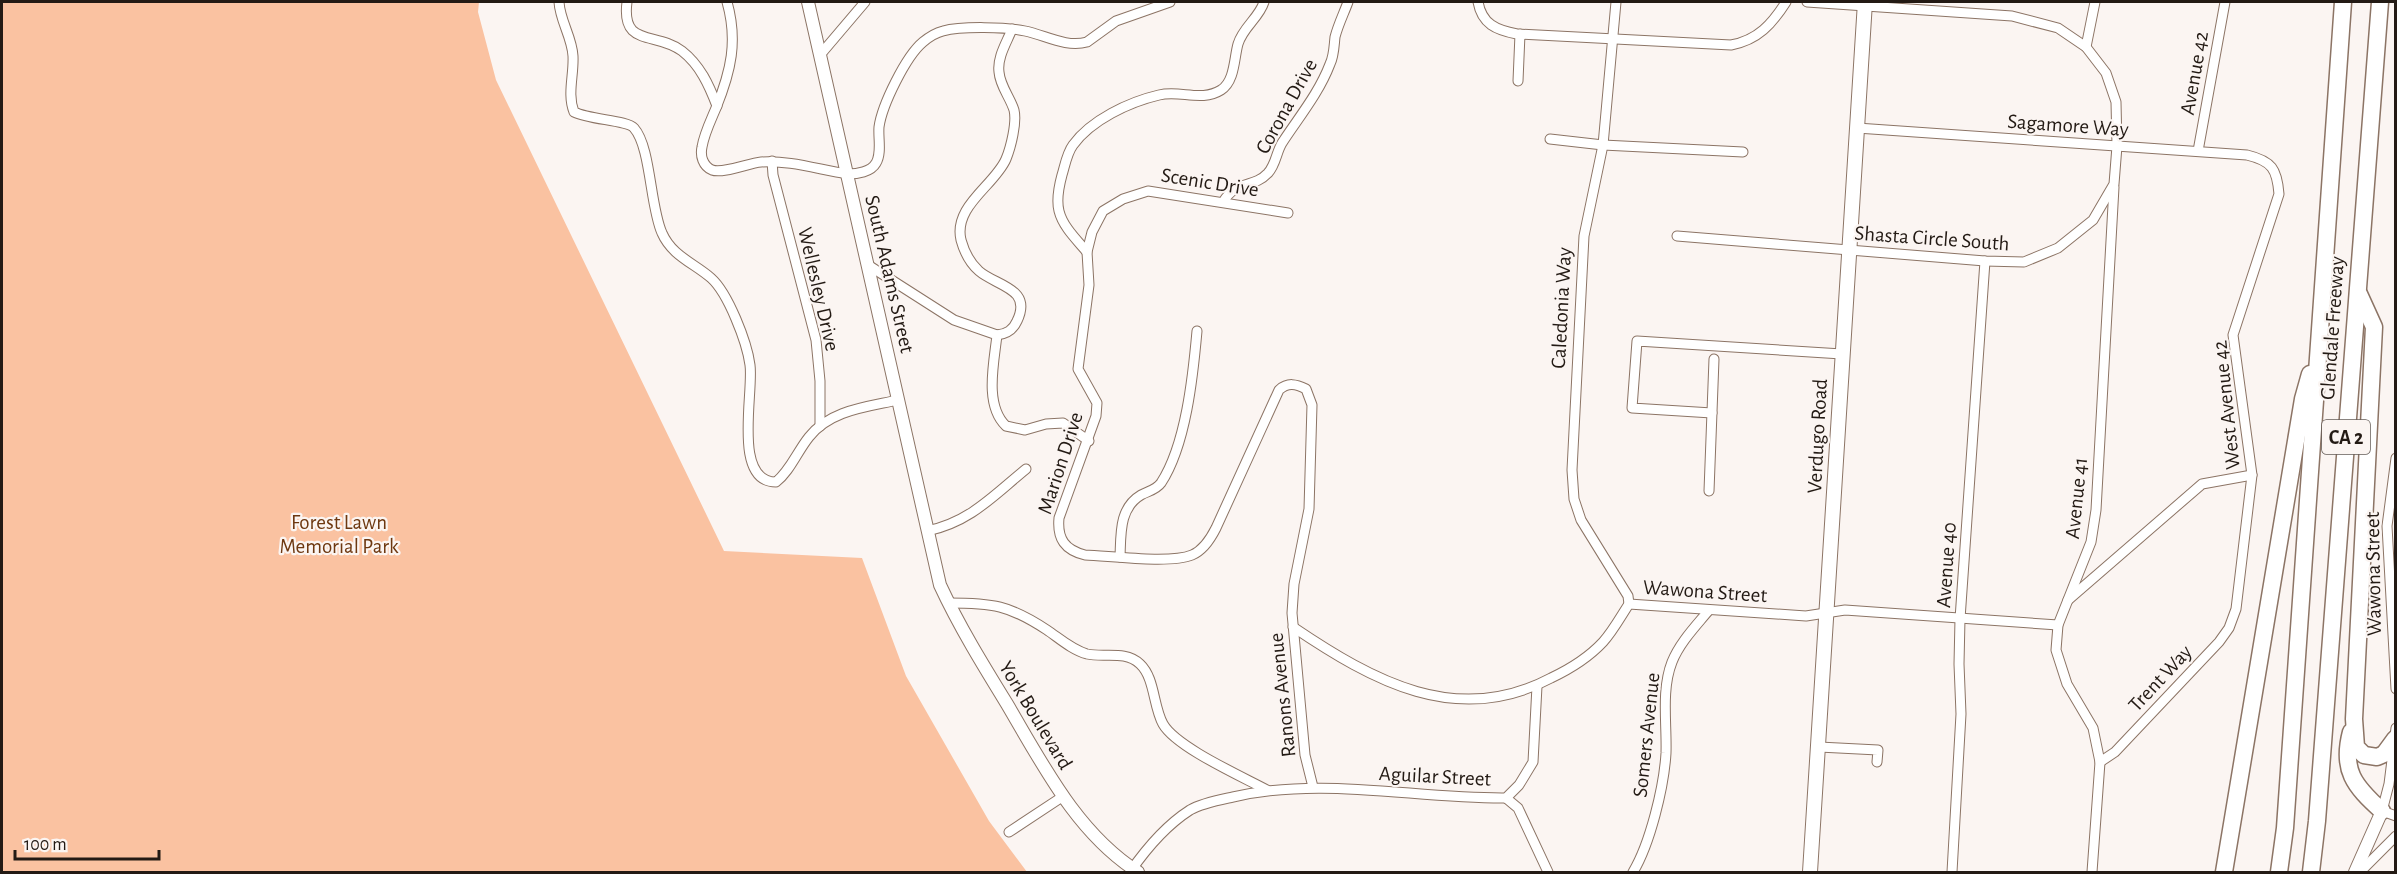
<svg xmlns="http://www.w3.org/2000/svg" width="2397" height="874" viewBox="0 0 2397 874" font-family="'Alegreya Sans',sans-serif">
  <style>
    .green { fill: #fac2a1 }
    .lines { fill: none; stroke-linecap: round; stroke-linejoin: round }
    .minor-casing { stroke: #8c7465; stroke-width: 11 }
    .tertiary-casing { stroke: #8c7465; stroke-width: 14 }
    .secondary-casing { stroke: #8c7465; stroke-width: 16 }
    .motorway-casing { stroke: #8c7465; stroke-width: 19 }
    .minor { stroke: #fff; stroke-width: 9 }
    .tertiary { stroke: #fff; stroke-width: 12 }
    .secondary { stroke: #fff; stroke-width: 14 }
    .motorway { stroke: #fff; stroke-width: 16 }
    .labels { text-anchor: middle; stroke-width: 4.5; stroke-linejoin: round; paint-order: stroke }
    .shield { fill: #fbf5f2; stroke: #645c57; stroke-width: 1.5 }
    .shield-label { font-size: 20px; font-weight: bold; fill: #231a14 }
    .street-label { font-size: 21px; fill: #231a14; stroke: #fbf5f2 }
    .park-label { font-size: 21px; fill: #6e3810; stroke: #fbf5f2 }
  </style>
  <rect width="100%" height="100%" fill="#fbf5f2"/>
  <path class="green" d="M2,2H479L478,12L496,80L724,551L862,558L906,676L989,821L1027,872H2Z"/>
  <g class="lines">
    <defs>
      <g id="minor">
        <path d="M559,2C560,21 572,37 573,56C574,75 567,94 574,112C590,120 627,120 634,128C651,147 650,207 662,233C672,256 694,263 711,278C728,293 747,342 750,365C754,392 732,482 776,482C790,471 797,452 809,437C830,410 867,407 898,400"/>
        <path d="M627,2C621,48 656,31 682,51C700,65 709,85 717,106"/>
        <path d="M727,2C738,41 731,71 716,108C711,120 704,134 702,147C700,156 703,166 712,170C723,174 749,163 761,162C790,160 820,170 848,174C857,174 871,172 876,163C882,153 878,138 879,127C882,105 906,56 923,42C929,37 935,33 943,31C961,26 1007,27 1025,31C1045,35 1066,48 1087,42L1116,21L1170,2"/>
        <path d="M1478,2C1482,24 1496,30 1517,34L1731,45C1758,40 1772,24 1786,2"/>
        <path d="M1616,2L1603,145L1584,236L1572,470L1574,499L1581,520L1628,596L1629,604"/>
        <path d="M2086,47L2095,2"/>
        <path d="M820,55L865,2"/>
        <path d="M1518,81L1520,34"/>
        <path d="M1857,128L2247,155C2272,161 2277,169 2279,194L2233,335L2252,475L2236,609L2229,628L2219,642L2115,752L2100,762"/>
        <path d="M1550,139L1603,145L1743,152"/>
        <path d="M2198,151L2225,2"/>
        <path d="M772,161L773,175L816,340L820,381V426"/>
        <path d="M1223,202C1237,179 1253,189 1268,173C1276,164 1276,153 1282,143C1299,117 1319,93 1330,64C1334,56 1334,46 1335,37C1338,25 1344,13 1348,2"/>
        <path d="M1288,213L1148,191L1123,199L1103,211L1092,232L1087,252L1089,285L1078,369L1097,403L1096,416L1059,518C1057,539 1065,550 1085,555C1111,556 1170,564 1192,555C1204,550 1211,538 1216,528L1279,390C1288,382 1296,384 1306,389L1312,405L1309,509L1294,584L1292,613L1305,755L1313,787"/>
        <path d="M1677,236L1985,261L2024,262L2058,248L2093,220L2114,184L2117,146L2116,102L2106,73L2086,47L2058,28L2012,16L1807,2"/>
        <path d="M1087,252C1077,240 1063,227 1059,211C1056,199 1059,186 1062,175C1065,165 1067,153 1073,145C1091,120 1129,102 1159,95C1180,90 1202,102 1221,90C1235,81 1234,58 1238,44C1243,27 1259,18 1264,2"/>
        <path d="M868,265L954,320L997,335C994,363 984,405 1006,426L1025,430L1046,424L1063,423L1089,441"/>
        <path d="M997,335C1007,334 1013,330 1017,321C1033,288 996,286 979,271C970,263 964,251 961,240C953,206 995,185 1006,159C1011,147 1017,122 1014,110C1010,97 1000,86 999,72C997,57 1007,42 1012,29"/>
        <path d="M1712,413L1632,408L1637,341L1842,354"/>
        <path d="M2396,458L2387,526L2396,689"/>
        <path d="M1709,491L1714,359"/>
        <path d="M927,531C970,522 993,496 1026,469"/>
        <path d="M1120,557C1121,534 1119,508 1141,495C1148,491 1156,490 1161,483C1186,445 1193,376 1197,331"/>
        <path d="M2068,600L2202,484L2252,475"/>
        <path d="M948,603C993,603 1009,605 1047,630C1059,638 1072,650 1087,654C1104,658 1125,650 1140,664C1155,678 1153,706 1163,724C1176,747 1241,776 1267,790"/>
        <path d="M1293,627C1373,681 1457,728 1551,678C1570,669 1589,657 1603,642C1613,631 1621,616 1629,604L1806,616L1845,610L2058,625"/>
        <path d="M2396,728L2389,784L2382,811L2396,816"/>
        <path d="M1819,747L1878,750L1877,762"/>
        <path d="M1506,798L1518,808L1548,872"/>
        <path d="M1009,832L1062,797"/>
        <path d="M1130,872C1146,849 1165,826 1190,810C1202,803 1219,800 1233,797C1323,776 1415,799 1506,798L1519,785L1533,762L1537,686"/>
        <path d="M1633,872C1650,844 1664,787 1666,753C1667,724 1661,690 1672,662C1680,642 1696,626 1709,610"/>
        <path d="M1952,872L1961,714L1959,664L1960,619L1985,261"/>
        <path d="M2092,872L2100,762L2093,728L2067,684L2056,650L2058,625L2091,542L2096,510L2114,187"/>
        <path d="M2360,872L2396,836"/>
      </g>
      <g id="tertiary">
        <path d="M808,2L940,585C959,626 983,665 1007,704C1043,765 1077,833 1138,872"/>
        <path d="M2355,872L2382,811"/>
      </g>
      <path id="secondary" d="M1810,872L1865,2"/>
      <g id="motorway">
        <path d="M2359,294L2374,327L2354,719L2356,747L2364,755L2377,757L2384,754L2395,739"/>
        <path d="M2351,732C2341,770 2354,786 2382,811"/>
        <path d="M2224,872L2303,399L2310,374"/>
        <path d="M2279,872L2285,828L2343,2"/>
        <path d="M2311,872L2317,821L2380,2"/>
      </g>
    </defs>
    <use href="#minor" class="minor-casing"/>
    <use href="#tertiary" class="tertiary-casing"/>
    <use href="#secondary" class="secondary-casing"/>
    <use href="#motorway" class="motorway-casing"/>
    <use href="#minor" class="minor"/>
    <use href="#tertiary" class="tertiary"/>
    <use href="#secondary" class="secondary"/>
    <use href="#motorway" class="motorway"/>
  </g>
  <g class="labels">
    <rect class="shield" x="2322" y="420" width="48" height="34" rx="4.5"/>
    <g class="shield-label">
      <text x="2346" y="444">CA 2</text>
    </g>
    <g class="street-label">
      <text transform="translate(2194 73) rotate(-80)" y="7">Avenue 42</text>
      <text transform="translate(1286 106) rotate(-61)" y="7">Corona Drive</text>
      <text transform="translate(2068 125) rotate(4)" y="7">Sagamore Way</text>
      <text transform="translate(1210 182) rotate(9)" y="7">Scenic Drive</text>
      <text transform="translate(1932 238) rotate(4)" y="7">Shasta Circle South</text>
      <text transform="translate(890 274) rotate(77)" y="7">South Adams Street</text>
      <text transform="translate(819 289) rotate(77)" y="7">Wellesley Drive</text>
      <text transform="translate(1561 308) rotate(-87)" y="7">Caledonia Way</text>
      <text transform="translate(2332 328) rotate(-86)" y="7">Glendale Freeway</text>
      <text transform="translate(2226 405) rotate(-96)" y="7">West Avenue 42</text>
      <text transform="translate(1817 436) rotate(-87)" y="7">Verdugo Road</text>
      <text transform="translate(1060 463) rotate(-72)" y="7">Marion Drive</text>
      <text transform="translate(2076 498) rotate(-84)" y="7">Avenue 41</text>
      <text transform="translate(1946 565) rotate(-86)" y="7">Avenue 40</text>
      <text transform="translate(2373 574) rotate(-91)" y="7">Wawona Street</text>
      <text transform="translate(1705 591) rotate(4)" y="7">Wawona Street</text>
      <text transform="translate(2160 678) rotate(-47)" y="7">Trent Way</text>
      <text transform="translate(1282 695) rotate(-96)" y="7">Ranons Avenue</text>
      <text transform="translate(1036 715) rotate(59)" y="7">York Boulevard</text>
      <text transform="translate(1646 735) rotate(-84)" y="7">Somers Avenue</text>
      <text transform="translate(1435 776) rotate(3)" y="7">Aguilar Street</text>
    </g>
    <g class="park-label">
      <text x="339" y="529">Forest Lawn<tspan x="339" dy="24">Memorial Park</tspan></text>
    </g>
  </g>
  <rect width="2397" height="874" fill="none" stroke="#231a14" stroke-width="6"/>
  <path d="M15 850v9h144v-9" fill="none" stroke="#231a14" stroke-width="3"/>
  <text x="24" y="850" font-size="18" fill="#231a14" stroke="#fbf5f2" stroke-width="4.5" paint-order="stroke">100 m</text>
</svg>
